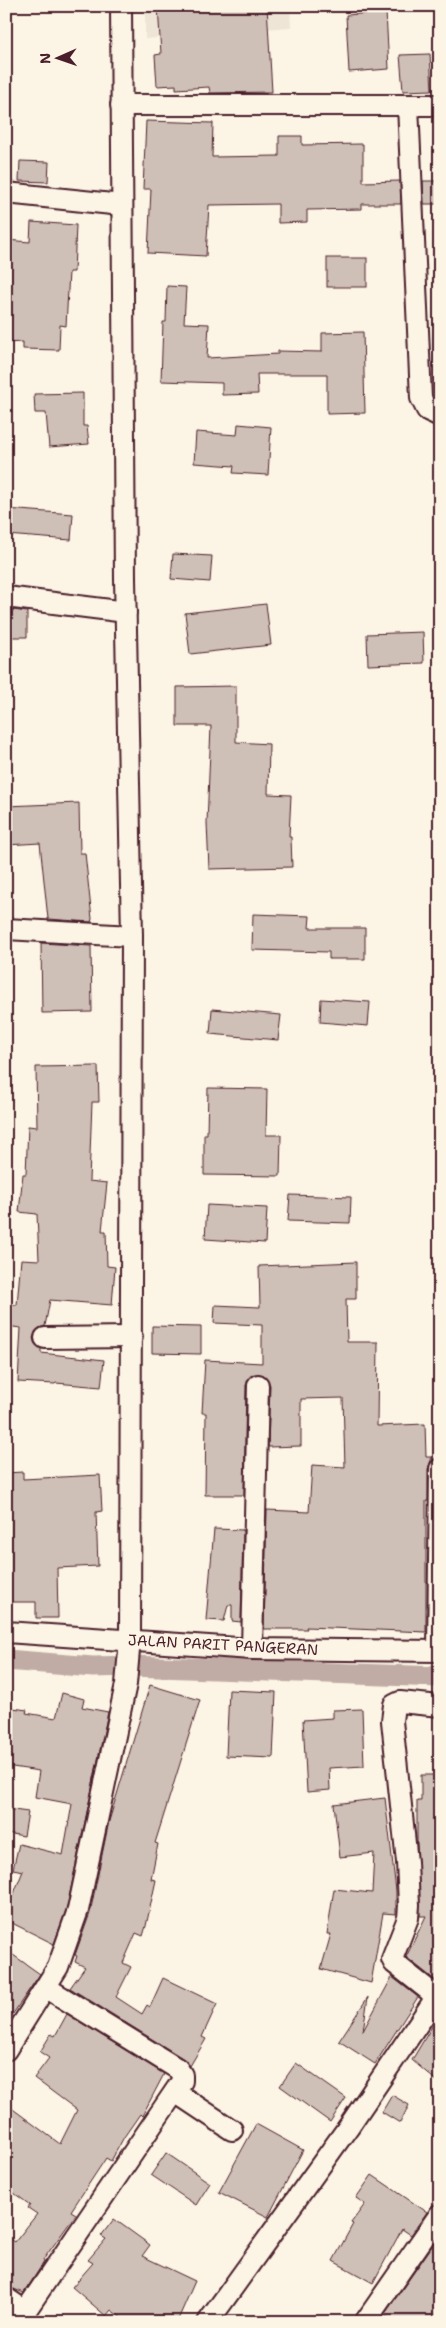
<svg xmlns="http://www.w3.org/2000/svg" width="446" height="2328" viewBox="0 0 446 2328" font-family="'Shantell Sans',sans-serif">
  <style>
    .built { fill: #eee5d7 }
    .lines { fill: none; stroke-linecap: round; stroke-linejoin: round }
    .canal { stroke: #c0aca5; stroke-width: 21 }
    .building { fill: #cfc0b7; stroke: #4a1f2b }
    .minor-casing { stroke: #4a1f2b; stroke-width: 24 }
    .minor { stroke: #fcf5e5; stroke-width: 20 }
    .labels { text-anchor: middle; stroke-width: 4.5; stroke-linejoin: round; paint-order: stroke }
    .street-label { font-size: 15px; fill: #4a1f2b; stroke: #fcf5e5 }
  </style>
  <rect width="100%" height="100%" fill="#fcf5e5"/>
  <filter id="ink" filterUnits="userSpaceOnUse"><feTurbulence type="fractalNoise" baseFrequency=".02" numOctaves="2"/><feDisplacementMap in="SourceGraphic" scale="10" xChannelSelector="R" yChannelSelector="G"/><feConvolveMatrix kernelMatrix="1 2 1 2 8 2 1 2 1" color-interpolation-filters="sRGB"/></filter>
  <g filter="url(#ink)">
    <path class="built" d="M145,6H290L291,27L145,39Z"/>
    <g class="lines">
      <path class="canal" d="M6,1660L93,1667L131,1666L440,1677"/>
    </g>
    <g class="building">
      <path d="M158,6H267L272,92L210,93L209,87L176,89V85L157,86L155,55L161,54Z"/>
      <path d="M386,12L389,69L349,72L346,15Z"/>
      <path d="M430,54L432,90L403,91L400,55Z"/>
      <path d="M146,121L213,123L212,157L279,156V136H302V145L363,144V182L400,181L401,204H362V209L307,210V222L278,223V204L209,205L206,256L148,253L151,189H143Z"/>
      <path d="M20,161L49,162L48,182L19,181Z"/>
      <path d="M423,181H440V204H424Z"/>
      <path d="M31,222L76,225L74,272H69L66,326L60,325L59,350L23,349V342L6,343V240L30,242Z"/>
      <rect x="327" y="258" width="40" height="29"/>
      <path d="M167,286L186,287L184,323L209,324L207,358L278,354V351L322,352V333L363,332L365,413L327,414V374H257L258,394L222,395V383L161,381L163,322H166Z"/>
      <path d="M83,393V426H87L89,444L49,447L46,413H35L34,394Z"/>
      <path d="M238,424L271,427L268,475L233,473L234,466L194,463L196,432L237,435Z"/>
      <path d="M6,509L73,514L71,540L6,535Z"/>
      <path d="M173,554L212,556L210,582L171,579Z"/>
      <path d="M266,604L271,645L190,654L185,613Z"/>
      <path d="M6,609L27,612V637H6Z"/>
      <path d="M423,632L424,663L368,665L367,634Z"/>
      <path d="M236,686V742L269,744L268,794L291,795L289,837H291L292,867L209,869L207,823L211,726H177V687Z"/>
      <path d="M79,803L80,853H85L92,919L91,922L48,919L40,843L6,845V806Z"/>
      <path d="M253,914L310,916L309,928H365V959H329V952L252,950Z"/>
      <path d="M41,943L91,946L92,1012L42,1013Z"/>
      <path d="M321,999L370,1002L368,1026L320,1022Z"/>
      <path d="M212,1009L281,1015L278,1040L210,1034Z"/>
      <path d="M98,1066L99,1102H92L89,1181L107,1183L102,1231H106L107,1266L115,1267L112,1305L50,1300L45,1326L39,1328L33,1338L35,1344L41,1349V1353L104,1360L101,1387L56,1383L55,1384L18,1382L21,1328L6,1326V1304L17,1305L21,1259L39,1260L37,1214L19,1212L23,1174H26L28,1126L37,1127L36,1067Z"/>
      <path d="M208,1088L267,1089L266,1135H281L280,1176L204,1175V1134H207Z"/>
      <path d="M290,1195L351,1197L350,1223L288,1221Z"/>
      <path d="M207,1205L267,1208L265,1243L205,1239Z"/>
      <path d="M356,1262V1299H346L347,1342H378L377,1426L425,1424L426,1457H432L428,1469V1501H426V1632L306,1627L307,1629H264L267,1510L309,1512L312,1465L345,1467L343,1398L301,1399V1446L268,1447L270,1385L264,1375H252L246,1385L244,1495H205L206,1413H202L205,1360L262,1363V1325L214,1323L215,1305L260,1307L259,1266Z"/>
      <path d="M152,1326L201,1327V1354L152,1353Z"/>
      <path d="M23,1472V1479L100,1475L102,1511L96,1512L98,1566L57,1568L58,1618H36V1602H6V1473Z"/>
      <path d="M214,1529L243,1530L241,1622L232,1621V1605H228L224,1621L206,1620Z"/>
      <path d="M150,1685L200,1700L155,1843L158,1844L151,1879L156,1880L146,1926L143,1936L136,1933L123,1963L131,1967L116,1997L142,2014L147,2005L150,2007L163,1978L217,2004L202,2037L206,2039L190,2066L184,2059L70,1988L85,1967L75,1962L77,1956L75,1955L90,1913L109,1821Z"/>
      <path d="M229,1690L276,1692L273,1758L226,1756Z"/>
      <path d="M62,1693L84,1699L82,1707L108,1712L67,1907L54,1944L6,1920V1913L23,1871L13,1869L19,1844L63,1855L72,1804L35,1797L39,1771L6,1766V1707L27,1710L26,1713L56,1718Z"/>
      <path d="M362,1709L364,1766L329,1768L330,1790L307,1792L303,1720L333,1718V1710Z"/>
      <path d="M421,1775H440V1984L406,1957L426,1916H420L417,1843V1801H421Z"/>
      <path d="M385,1798L396,1891V1914L383,1913L371,1983L321,1969L331,1934H327L334,1889L372,1893L374,1853L340,1857L334,1804Z"/>
      <path d="M6,1809L28,1812L24,1836L6,1833Z"/>
      <path d="M6,1950L40,1974L6,2024Z"/>
      <path d="M392,1977L418,1997L375,2064L339,2041L368,1997L363,2031Z"/>
      <path d="M440,2013V2084L412,2060Z"/>
      <path d="M67,2014L164,2074L142,2116L140,2114L124,2137L111,2161L106,2158L71,2211L76,2214L43,2260L44,2262L24,2293L6,2286V2236L15,2242L37,2214L28,2208L30,2205L6,2187V2104L60,2144L77,2110L34,2078L49,2058L40,2052L51,2034L55,2036Z"/>
      <path d="M296,2063L346,2098L330,2122L280,2086Z"/>
      <path d="M392,2095L409,2105L400,2123L382,2112Z"/>
      <path d="M256,2124L303,2150L268,2217L219,2192Z"/>
      <path d="M166,2153L210,2183L196,2205L151,2175Z"/>
      <path d="M372,2175L427,2212L411,2235L402,2229L373,2283L333,2261L353,2224L351,2223L365,2204L356,2198Z"/>
      <path d="M114,2219L150,2245L142,2256L195,2281L177,2322H127L111,2310L106,2316L72,2287L93,2263L88,2260L106,2239L101,2236Z"/>
      <path d="M440,2235V2308L430,2322H394L384,2315Z"/>
    </g>
    <g class="lines">
      <defs>
        <g id="minor">
          <path d="M121,105H440"/>
          <path d="M408,105L421,398L427,410L440,416"/>
          <path d="M6,193L122,205"/>
          <path d="M6,597L126,612"/>
          <path d="M6,929L132,936"/>
          <path d="M45,1338L132,1337"/>
          <path d="M6,1632L252,1649L440,1651"/>
          <path d="M252,1649L258,1385"/>
          <path d="M438,1651L440,1469"/>
          <path d="M6,2050L58,1967L78,1910L126,1684L130,1639L132,936L125,579L121,6"/>
          <path d="M175,2092L232,2130"/>
          <path d="M6,2298L25,2311"/>
          <path d="M18,2322L182,2081V2075L178,2069L47,1988"/>
          <path d="M208,2322L349,2126L433,2002L432,1993L394,1963L392,1959L408,1918L409,1905L407,1862L392,1721L394,1705L400,1702L440,1706"/>
          <path d="M365,2322L440,2214"/>
        </g>
      </defs>
      <use href="#minor" class="minor-casing"/>
      <use href="#minor" class="minor"/>
    </g>
  </g>
  <g class="labels">
    <g class="street-label">
      <text transform="translate(223 1645) rotate(3)" y="5">JALAN PARIT PANGERAN</text>
    </g>
  </g>
  <rect width="446" height="2328" fill="none" stroke="#fcf5e5" stroke-width="25"/>
  <rect x="12" y="12" width="421" height="2303" fill="none" stroke="#4a1f2b" stroke-width="2" filter="url(#ink)"/>
  <g transform="translate(58 58) rotate(268)" stroke="#fcf5e5" stroke-width="4" paint-order="stroke">
  <path d="M0-4L9 19L0 12L-9 19Z" fill="#4a1f2b"/>
  <text y="-8" font-size="14" font-weight="bold" text-anchor="middle" fill="#4a1f2b">N</text>
  </g>
</svg>
